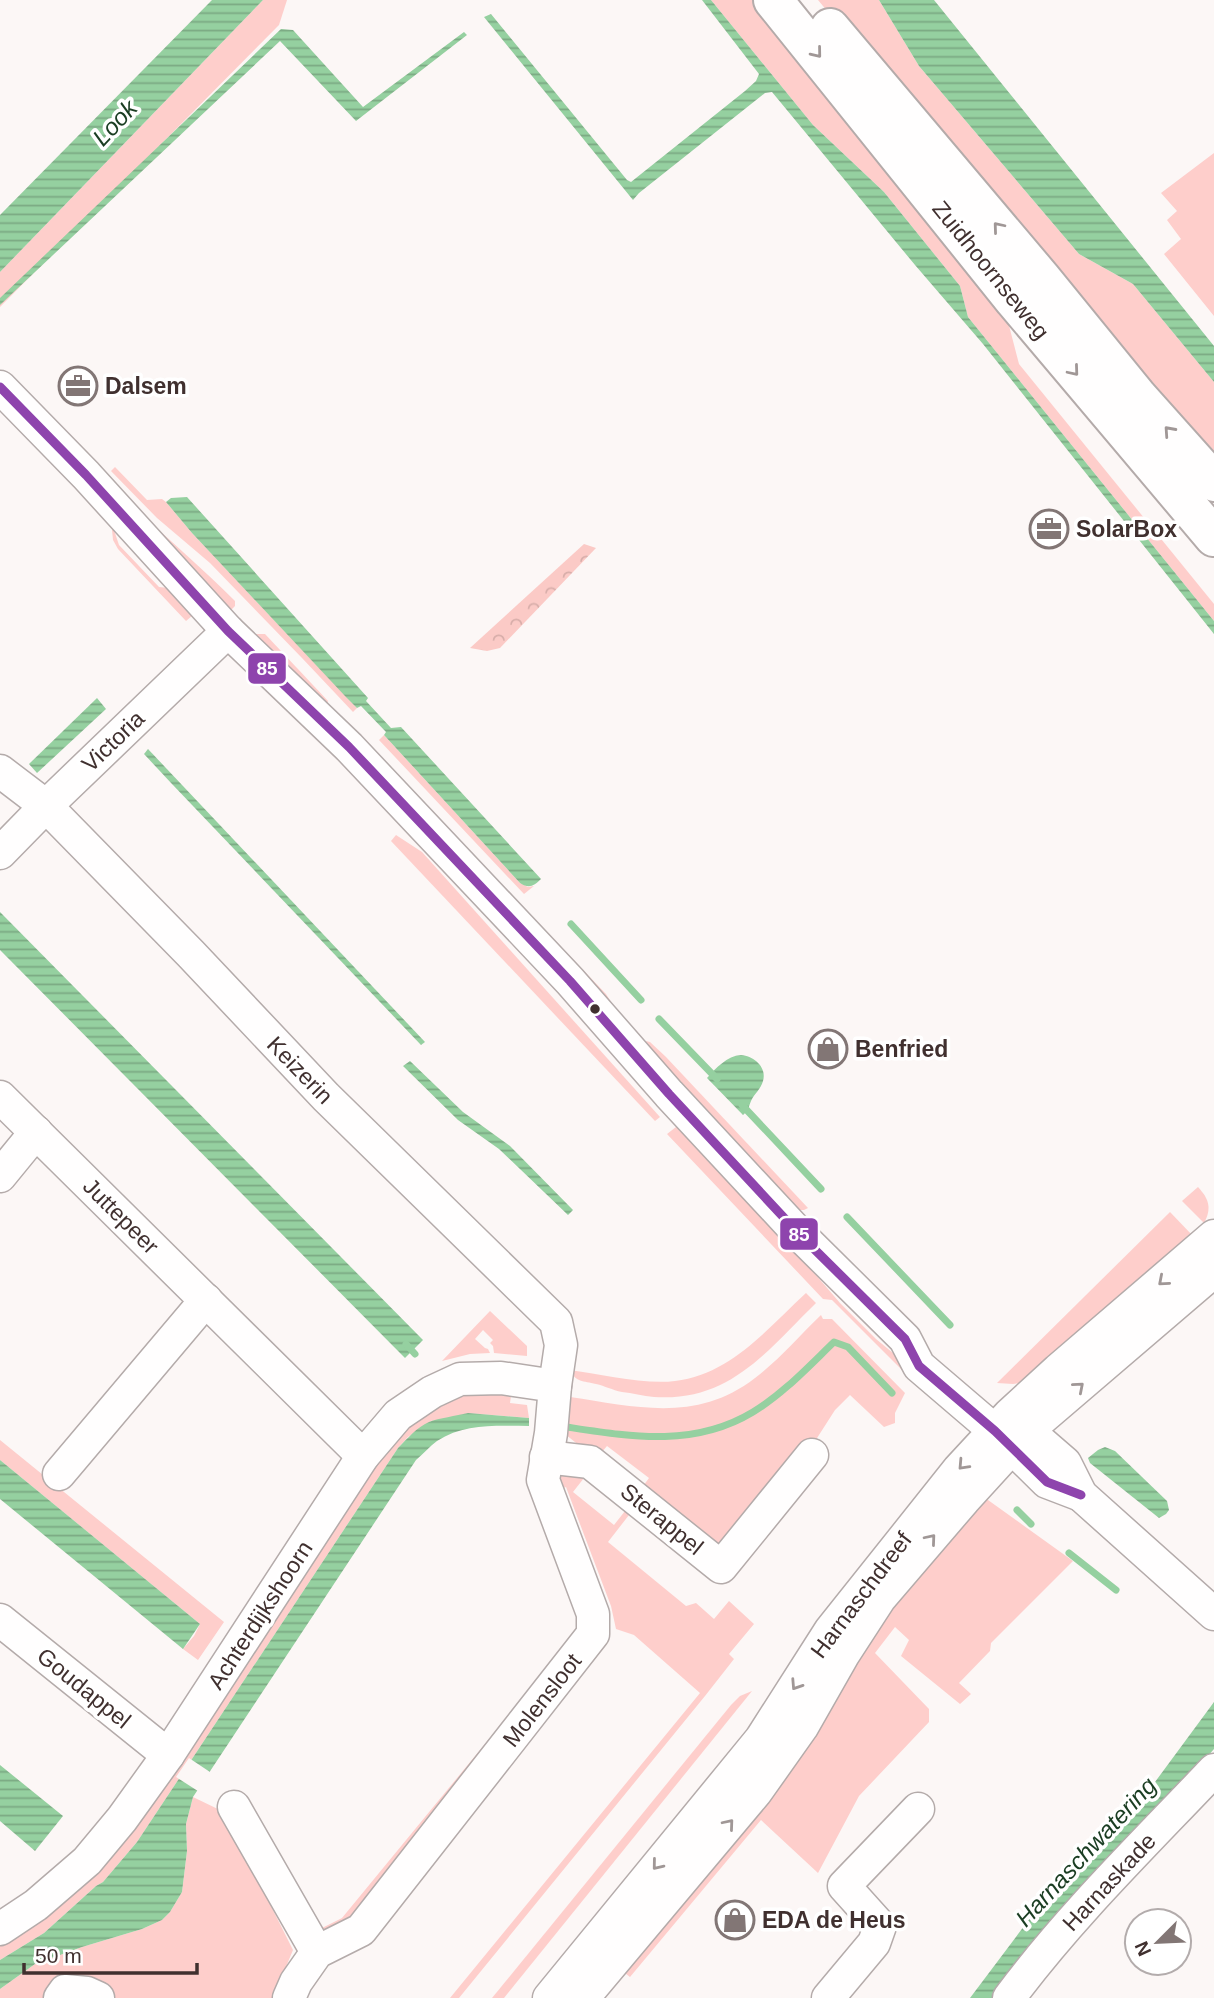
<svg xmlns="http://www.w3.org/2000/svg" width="1214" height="1998" viewBox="0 0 1214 1998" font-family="Arial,sans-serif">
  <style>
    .green { fill: #fececb }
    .forest { fill: url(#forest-crowns) }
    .water { fill: url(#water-rules) }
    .pier { fill: #fcf7f6 }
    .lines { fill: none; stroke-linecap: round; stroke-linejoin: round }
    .stream { stroke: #95d0a0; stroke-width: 7 }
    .minor-casing { stroke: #b4abaa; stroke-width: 35 }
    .major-casing { stroke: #b4abaa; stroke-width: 42 }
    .minor { stroke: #fffefe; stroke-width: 32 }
    .major { stroke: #fffefe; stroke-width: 38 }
    .bus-1-casing { stroke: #fff; stroke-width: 14 }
    .bus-1 { stroke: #8e44ad; stroke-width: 9 }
    .oneway { stroke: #a09796 }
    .bus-dot { fill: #40302f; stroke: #fff; stroke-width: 2.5 }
    .labels { text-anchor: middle; stroke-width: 7; stroke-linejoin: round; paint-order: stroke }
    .street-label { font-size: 23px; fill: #40302f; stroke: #fff }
    .poi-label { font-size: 23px; font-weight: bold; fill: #40302f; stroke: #fff; text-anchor: start }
    .water-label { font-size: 24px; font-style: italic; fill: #1a3d22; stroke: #fff }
    .line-badge { stroke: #fff; stroke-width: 2.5 }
    .badge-label { font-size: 19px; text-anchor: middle; font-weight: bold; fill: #fff }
  </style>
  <defs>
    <pattern id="forest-crowns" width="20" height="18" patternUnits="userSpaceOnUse" patternTransform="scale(1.75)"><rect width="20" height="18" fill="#fbcac6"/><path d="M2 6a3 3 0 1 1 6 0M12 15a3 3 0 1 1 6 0" fill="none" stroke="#d8aeaa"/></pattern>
    <pattern id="water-rules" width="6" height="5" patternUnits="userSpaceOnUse" patternTransform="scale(1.75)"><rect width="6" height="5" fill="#95d0a0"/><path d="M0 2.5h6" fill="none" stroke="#7ba983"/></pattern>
  </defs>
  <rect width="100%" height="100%" fill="#fcf7f6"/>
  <g class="green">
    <path d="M263,0H287L279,25L0,307V272Z"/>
    <path d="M711,0H762L1005,310L1019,364L1214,604V621L968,317L960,286L884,192L813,125Z"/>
    <path d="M818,0H879L919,66L1079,254L1133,284L1214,382V452L1186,424L1147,397Z"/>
    <path d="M1214,153V316L1164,254L1181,239L1167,220L1177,211L1161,193Z"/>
    <path d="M115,467L147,500L162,499L166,502L192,533L357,708L353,712L302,658L210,563L157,518L111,471Z"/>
    <path d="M114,488C154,527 196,562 235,601V606L229,612Z"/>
    <path d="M112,530H114L119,545L159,587L169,588L193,615L186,621L118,549L113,540Z"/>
    <path d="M252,634H265L328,701L327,704Z"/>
    <path d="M384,735L520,883L528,887L534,886L524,894L379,740Z"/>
    <path d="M374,751L606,994L613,1005L601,995Z"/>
    <path d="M396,835L422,852L660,1117L655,1121L391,841Z"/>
    <path d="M646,1041L650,1042L666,1057L808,1208L804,1210H796L650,1057Z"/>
    <path d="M676,1127L685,1128L742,1189L840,1303L876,1339L910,1367L904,1372L832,1300L823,1299L667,1134Z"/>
    <path d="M1198,1187C1209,1199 1212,1208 1204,1223L1182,1201Z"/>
    <path d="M1170,1212L1193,1236L1028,1382L1013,1384L997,1383Z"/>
    <path d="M806,1293L816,1303C767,1351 730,1402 654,1397C643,1396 632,1393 622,1392C612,1390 605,1386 596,1384C583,1381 576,1382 569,1370C601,1374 645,1385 675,1381C731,1374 767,1329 806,1293Z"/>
    <path d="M490,1311L527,1346V1356L494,1353L493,1346L490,1343L493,1340L483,1330L475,1339L485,1348L488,1349L490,1353L470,1354L442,1361Z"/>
    <path d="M821,1315L823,1319H832L905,1393L895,1413V1423L884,1427L850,1395L835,1410L810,1449L720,1559L638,1493L649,1478L607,1446L596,1459L565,1434L563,1401L570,1397C637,1407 697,1423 755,1378C779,1360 799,1336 821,1315Z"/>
    <path d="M512,1389L510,1403L527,1405L529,1418L468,1413L450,1418L431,1421L408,1437L398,1448L137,1842L103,1882L96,1886L44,1933L0,1960V1946L57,1903L397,1427L463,1391Z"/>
    <path d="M0,1440L224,1622L198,1660L183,1649L194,1636L200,1624L0,1460Z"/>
    <path d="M554,1474L584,1478L573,1492L614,1525L625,1511L629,1515L608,1542L686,1606L696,1603L714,1619L729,1601L754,1624L729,1654L734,1659L705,1696L459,1998H450L700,1693L634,1635L616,1629L611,1606L566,1487L558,1490Z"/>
    <path d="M981,1495L1073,1561L991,1643L990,1651L959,1683L971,1694L960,1704L901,1656L909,1640L895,1627L875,1653L929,1709V1722L859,1796L818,1873L761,1820L630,1977L621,1970L858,1646Z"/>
    <path d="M752,1691L504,1998H492L731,1705L740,1696Z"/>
    <path d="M517,1705L522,1710L346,1924L322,1937L318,1930L342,1918Z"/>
    <path d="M193,1797L224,1812L293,1950L273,1998H115L73,1976L57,1985L46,1998H0V1989L35,1964L82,1947L142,1929L162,1920L170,1912L182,1892L187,1851L186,1824Z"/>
  </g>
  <path class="forest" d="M584,544L596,548L500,648L487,651L470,648Z"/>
  <g class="water">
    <path d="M212,0H263L0,272V215Z"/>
    <path d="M702,0H711L813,125L884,192L960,286L968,317L1214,621V634L983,344L915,265L772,92L765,93L639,193L633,200L484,17L491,14L627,180L631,182L745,91L756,81L759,74Z"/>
    <path d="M879,0H934L1214,346V382L1133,284L1079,254L919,66Z"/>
    <path d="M281,29L293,30L363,107L464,32L467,35L356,121L280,41L0,305V298Z"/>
    <path d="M187,497L368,698L366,701L391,728L401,727L541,879C534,886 529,889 520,883L384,735L386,732L361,706L357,708L345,696L192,533L166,502L171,498Z"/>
    <path d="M97,698L106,709L37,773L29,764Z"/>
    <path d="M148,749L425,1042L421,1045L172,784L144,754Z"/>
    <path d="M0,912L423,1340L405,1358L0,950Z"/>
    <path d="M741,1055C754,1056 767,1067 763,1081C761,1089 754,1094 751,1101C748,1108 749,1110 743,1115L707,1078C716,1068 727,1056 741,1055Z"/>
    <path d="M410,1061L463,1112L510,1146L573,1210L568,1215L499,1149L458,1120L403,1066Z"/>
    <path d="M468,1413L529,1418V1426C497,1426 465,1423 437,1441C430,1446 423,1454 416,1460L193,1797L186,1824L187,1851L182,1892L170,1912L162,1920L142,1929L82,1947L35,1964L0,1989V1960L44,1933L96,1886L103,1882L137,1842L398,1448C407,1439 417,1427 429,1422C439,1418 456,1416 468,1413Z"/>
    <path d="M1105,1447L1115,1451L1167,1501L1169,1510L1166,1514L1159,1518L1090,1463L1088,1458L1098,1450Z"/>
    <path d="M0,1460L200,1624L183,1649L0,1499Z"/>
    <path d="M1214,1702V1749L995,1998H970L1058,1881L1129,1808L1141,1801Z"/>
    <path d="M0,1765L63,1816L35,1851L0,1821Z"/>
  </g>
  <path class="pier" d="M189,1758L213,1774L201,1793L176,1777Z"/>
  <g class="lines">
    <g class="stream">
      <path d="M571,924L641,1000"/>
      <path d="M659,1019L717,1079"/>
      <path d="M742,1105L821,1189"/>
      <path d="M847,1217L950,1325"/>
      <path d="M406,1344L415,1354"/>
      <path d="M560,1426C627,1436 692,1449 753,1412C783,1394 809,1366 834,1342L848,1347L892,1393"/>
      <path d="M1017,1510L1031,1524"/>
      <path d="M1069,1553L1116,1590"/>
    </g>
    <defs>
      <g id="minor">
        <path d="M0,387L86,475L228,631L349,747L570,981L669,1094L801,1236L905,1339L919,1366L995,1431L1047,1482L1081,1495"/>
        <path d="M0,771L46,806L191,954L326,1097L556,1322L561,1345L555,1386L551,1433L543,1480L593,1614V1634L361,1930L317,1952L296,1982L289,1998"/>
        <path d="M0,853L46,806L228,631"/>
        <path d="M0,1097L363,1456"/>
        <path d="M0,1176L36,1132"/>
        <path d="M1013,1418L1065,1463L1081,1495L1214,1614"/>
        <path d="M546,1457L590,1462L721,1567L812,1455"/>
        <path d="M59,1474L206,1300"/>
        <path d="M0,1620L168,1755"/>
        <path d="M234,1807L317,1952"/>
        <path d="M0,1929L36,1905L87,1861L122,1819L168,1755L363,1456L398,1415L432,1392L460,1379L501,1378L555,1386"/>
        <path d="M60,1998L65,1991L87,1993L98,1998"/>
        <path d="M549,1998L761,1739L830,1631L959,1469L1009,1415L1058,1370L1214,1236"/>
        <path d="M583,1998L756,1792L802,1727L843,1655L880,1598L964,1500L1027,1431L1214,1271"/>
        <path d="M828,1998L874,1943L880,1926L844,1886L918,1809"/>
        <path d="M1009,1998C1070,1916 1144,1844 1214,1770"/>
      </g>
      <g id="major">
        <path d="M773,0L1014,300L1214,537"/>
        <path d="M830,28L1042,279L1138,397L1214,482"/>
      </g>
    </defs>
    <use href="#minor" class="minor-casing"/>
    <use href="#major" class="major-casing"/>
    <use href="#minor" class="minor"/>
    <use href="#major" class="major"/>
    <defs>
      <path id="bus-1" d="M0,387L86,475L228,631L349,747L570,981L669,1094L801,1236L905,1339L919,1366L995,1431L1047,1482L1081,1495"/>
    </defs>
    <use href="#bus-1" class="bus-1-casing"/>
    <use href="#bus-1" class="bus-1"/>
  </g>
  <defs><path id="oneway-chevron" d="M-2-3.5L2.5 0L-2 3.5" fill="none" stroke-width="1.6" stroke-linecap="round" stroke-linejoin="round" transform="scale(1.75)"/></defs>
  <g class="oneway">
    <use href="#oneway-chevron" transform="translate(817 53) rotate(51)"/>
    <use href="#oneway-chevron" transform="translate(998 227) rotate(-130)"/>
    <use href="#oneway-chevron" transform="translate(1074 371) rotate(50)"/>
    <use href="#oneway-chevron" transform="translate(1169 431) rotate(-132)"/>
    <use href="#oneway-chevron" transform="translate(1163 1281) rotate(139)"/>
    <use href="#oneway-chevron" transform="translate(1079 1387) rotate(-41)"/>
    <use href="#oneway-chevron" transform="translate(963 1465) rotate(133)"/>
    <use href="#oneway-chevron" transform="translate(931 1539) rotate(-50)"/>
    <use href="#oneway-chevron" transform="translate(796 1685) rotate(123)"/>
    <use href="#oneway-chevron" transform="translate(729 1824) rotate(-50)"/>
    <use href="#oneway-chevron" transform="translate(657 1865) rotate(129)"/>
  </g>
  <defs>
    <symbol id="office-ring" viewBox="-11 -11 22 22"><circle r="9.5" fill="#fff" stroke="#827675" stroke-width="1.5"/><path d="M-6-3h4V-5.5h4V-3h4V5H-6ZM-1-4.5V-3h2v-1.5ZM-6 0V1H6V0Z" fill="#827675"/></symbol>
    <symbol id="shop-ring" viewBox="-11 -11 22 22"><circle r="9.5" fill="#fff" stroke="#827675" stroke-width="1.5"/><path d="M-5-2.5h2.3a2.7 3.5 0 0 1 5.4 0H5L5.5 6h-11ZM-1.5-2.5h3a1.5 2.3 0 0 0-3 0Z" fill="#827675"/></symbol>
  </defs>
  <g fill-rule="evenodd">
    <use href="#office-ring" x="56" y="364" width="44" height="44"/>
    <use href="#office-ring" x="1027" y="507" width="44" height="44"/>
    <use href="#shop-ring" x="806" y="1027" width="44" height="44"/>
    <use href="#shop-ring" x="713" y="1898" width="44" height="44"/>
  </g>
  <circle class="bus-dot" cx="595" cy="1009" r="6"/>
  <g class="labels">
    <g class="street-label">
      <text transform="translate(991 270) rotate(51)" y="8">Zuidhoornseweg</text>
      <text transform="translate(113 741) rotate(-44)" y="8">Victoria</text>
      <text transform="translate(300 1070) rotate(46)" y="8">Keizerin</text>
      <text transform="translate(121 1216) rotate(45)" y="8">Juttepeer</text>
      <text transform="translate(662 1519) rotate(39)" y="8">Sterappel</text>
      <text transform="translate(861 1595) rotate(-53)" y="8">Harnaschdreef</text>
      <text transform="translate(260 1615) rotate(-57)" y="8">Achterdijkshoorn</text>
      <text transform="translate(84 1688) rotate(39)" y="8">Goudappel</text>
      <text transform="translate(542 1700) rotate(-52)" y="8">Molensloot</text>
      <text transform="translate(1109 1882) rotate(-47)" y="8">Harnaskade</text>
    </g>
    <g class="poi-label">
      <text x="105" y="394">Dalsem</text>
      <text x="1076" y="537">SolarBox</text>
      <text x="855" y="1057">Benfried</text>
      <text x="762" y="1928">EDA de Heus</text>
    </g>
    <g class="water-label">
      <text transform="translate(115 123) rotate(-47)" y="8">Look</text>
      <text transform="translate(1086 1852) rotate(-47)" y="8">Harnaschwatering</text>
    </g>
  </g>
  <g class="line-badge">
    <rect x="247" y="652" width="40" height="33" rx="7" fill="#8e44ad"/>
    <rect x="779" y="1217" width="40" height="34" rx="7" fill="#8e44ad"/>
  </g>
  <g class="badge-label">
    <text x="267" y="675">85</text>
    <text x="799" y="1241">85</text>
  </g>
  <g transform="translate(1158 1942) rotate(246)"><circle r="33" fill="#ffffff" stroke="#b3acac" stroke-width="2"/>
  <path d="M0-5L12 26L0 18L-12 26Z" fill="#827675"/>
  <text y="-10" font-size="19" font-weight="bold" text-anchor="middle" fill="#40302f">N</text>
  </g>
  <path d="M24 1963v10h173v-10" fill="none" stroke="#40302f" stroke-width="3.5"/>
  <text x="35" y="1963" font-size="21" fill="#40302f" stroke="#ffffff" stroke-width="5" paint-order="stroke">50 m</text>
</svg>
